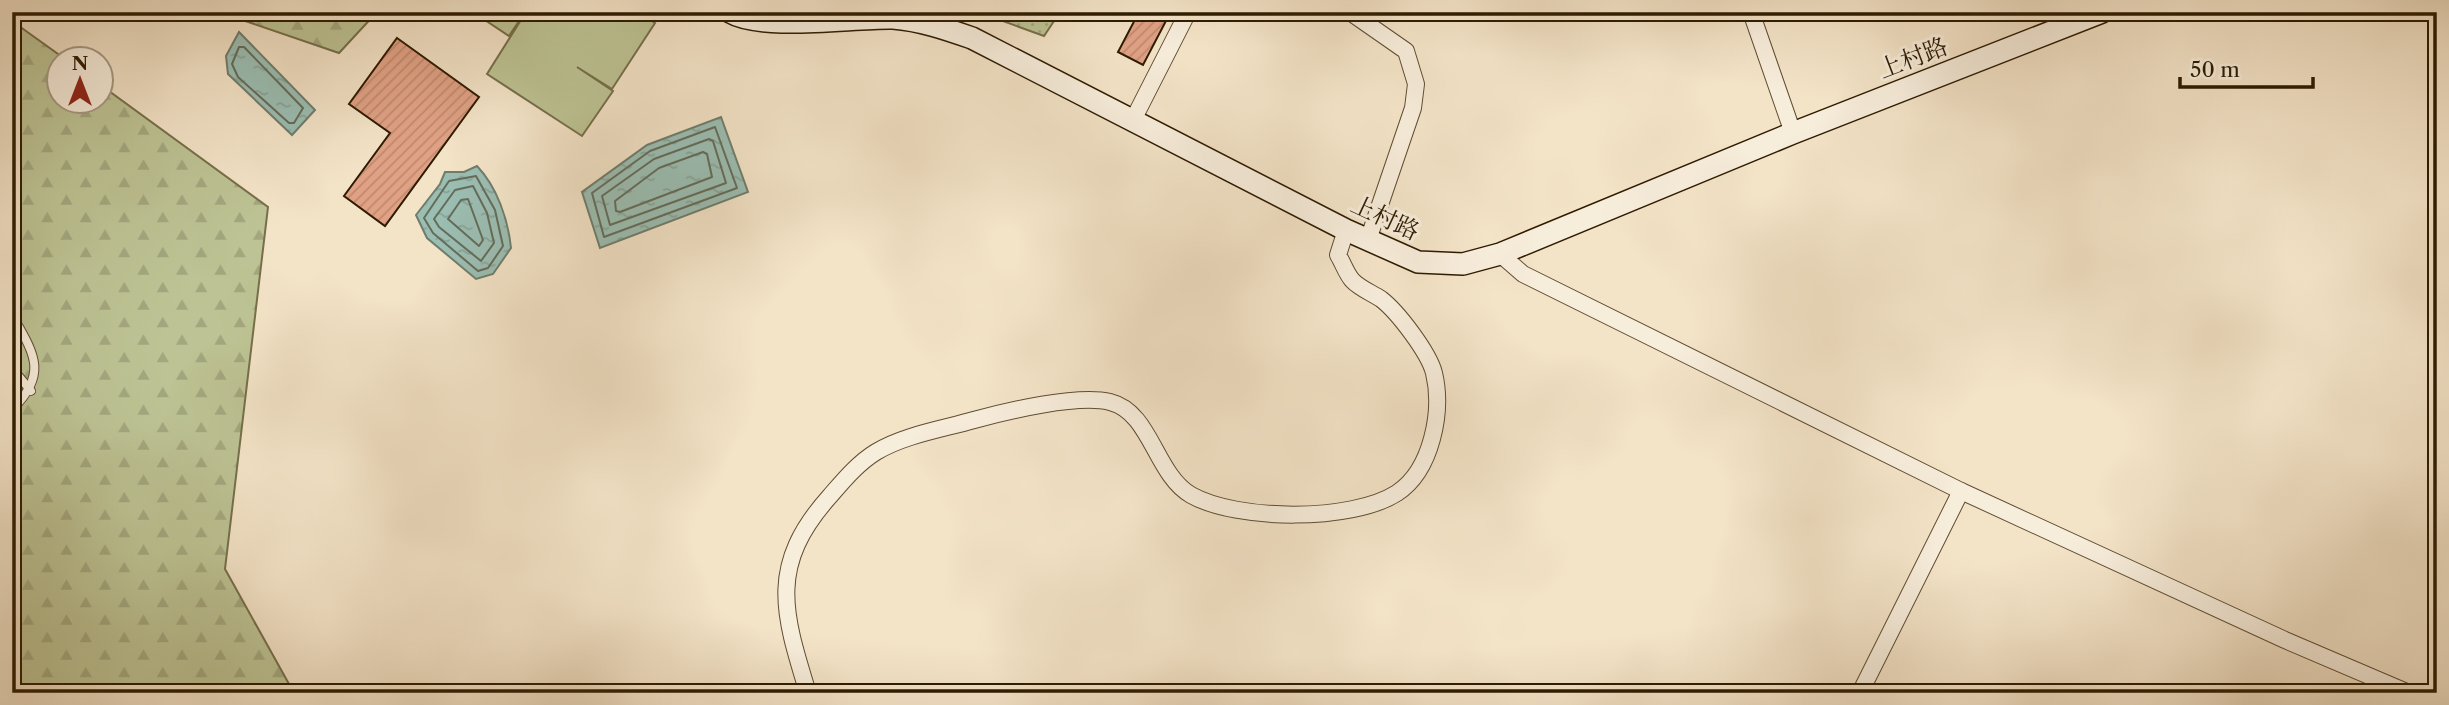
<svg xmlns="http://www.w3.org/2000/svg" width="2449" height="705" viewBox="0 0 2449 705" font-family="'Libre Caslon Text','Noto Serif SC',serif">
  <style>
    .grass { fill: url(#grass-dots); stroke: #766f4a; stroke-width: 2 }
    .forest { fill: url(#forest-firs); stroke: #766f4a; stroke-width: 2 }
    .pitch { fill: #bdc394; stroke: #766f4a; stroke-width: 2 }
    .water { fill: url(#water-ripples); stroke: #6f7d6c; stroke-width: 2 }
    .lines { fill: none; stroke-linecap: round; stroke-linejoin: round }
    .shore { stroke: #646c5a; stroke-width: 2 }
    .building { fill: url(#building-hatch); stroke: #2e1b01; stroke-width: 2 }
    .lane-casing { stroke: #5f4d32; stroke-width: 10 }
    .street-casing { stroke: #5f4d32; stroke-width: 18 }
    .secondary-casing { stroke: #2e1b01; stroke-width: 24 }
    .lane { stroke: #f7eddb; stroke-width: 8 }
    .street { stroke: #f7eddb; stroke-width: 16 }
    .secondary { stroke: #f7eddb; stroke-width: 21 }
    .labels { text-anchor: middle; stroke-width: 6; stroke-linejoin: round; paint-order: stroke }
    .street-label { font-size: 24px; fill: #2e1b01; stroke: #f7eddb }
  </style>
  <defs>
    <pattern id="grass-dots" width="8" height="8" patternUnits="userSpaceOnUse" patternTransform="scale(1.75)"><rect width="8" height="8" fill="#bdc394"/><path d="M2 2h.1M6 6h.1" fill="none" stroke="#a3a77e" stroke-width="1.8" stroke-linecap="round"/></pattern>
    <pattern id="forest-firs" width="22" height="20" patternUnits="userSpaceOnUse" patternTransform="scale(1.75)"><rect width="22" height="20" fill="#bdc394"/><path d="M5 1l3.5 6h-7zM16 11l3.5 6h-7z" fill="#a3a77e"/></pattern>
    <pattern id="water-ripples" width="26" height="14" patternUnits="userSpaceOnUse" patternTransform="scale(1.75)"><rect width="26" height="14" fill="#9bbeb3"/><path d="M2 4q2-2 4 0t4 0M15 11q2-2 4 0t4 0" fill="none" stroke="#86a398"/></pattern>
    <pattern id="building-hatch" width="6" height="6" patternUnits="userSpaceOnUse" patternTransform="scale(1.75)"><rect width="6" height="6" fill="#e0a184"/><path d="M-1 1l2-2M0 6l6-6M5 7l2-2" fill="none" stroke="#c08a70"/></pattern>
  </defs>
  <rect width="100%" height="100%" fill="#f3e3c7"/>
  <filter id="stains"><feTurbulence type="fractalNoise" baseFrequency=".00286" numOctaves="4"/><feColorMatrix values="0 0 0 0 .2 0 0 0 0 .09 0 0 0 0 .02 0 0 0 .5 -.17"/></filter>
  <radialGradient id="worn" r=".72"><stop offset=".6" stop-color="#630" stop-opacity="0"/><stop offset="1" stop-color="#630" stop-opacity=".3"/></radialGradient>
  <path class="grass" d="M978,12H1060L1044,36Z"/>
  <g class="forest">
    <path d="M219,12H377L339,53Z"/>
    <path d="M12,21L65,59L60,60V102H102V86L268,207L225,569L294,693H12Z"/>
  </g>
  <g class="pitch">
    <path d="M473,12H525L509,36Z"/>
    <path d="M526,12H638L655,23L612,89L577,67L613,91L582,136L487,74Z"/>
  </g>
  <g class="water">
    <path d="M239,32L315,110L292,135L228,74L226,56Z"/>
    <path d="M721,117L748,192L600,248L582,192L647,145Z"/>
    <path d="M477,166C497,187 508,219 511,248L493,274L476,279L427,238L416,215L440,184L445,172H464Z"/>
  </g>
  <g class="lines">
    <g class="shore">
      <path d="M239,47H244L303,108L294,123H289L238,77L232,64Z"/>
      <path d="M715,127L737,188L604,237L592,193L650,151Z"/>
      <path d="M709,139L713,141L726,183L610,225L602,196L654,159Z"/>
      <path d="M703,152L707,154L712,177L620,212L616,211L615,201L659,168Z"/>
      <path d="M476,176L495,210L503,246L488,268L478,271L433,233L424,218L449,181Z"/>
      <path d="M473,186L487,213L494,243L481,261L439,227L434,219L455,190Z"/>
      <path d="M468,199L483,240L479,246L448,219L461,200Z"/>
    </g>
  </g>
  <g class="building">
    <path d="M1139,12H1155L1167,19L1143,65L1118,52Z"/>
    <path d="M397,38L479,97L385,226L344,196L390,133L349,104Z"/>
  </g>
  <g class="lines">
    <defs>
      <g id="lane">
        <path d="M12,315C35,355 48,373 12,410"/>
        <path d="M12,368L31,391"/>
      </g>
      <g id="street">
        <path d="M1350,12L1406,51L1416,84L1413,108L1368,240"/>
        <path d="M1751,12L1793,133"/>
        <path d="M1133,120L1188,12"/>
        <path d="M1500,254L1523,274L1961,491L2285,640L2409,693"/>
        <path d="M808,693C783,612 768,565 830,496C844,480 858,463 876,452C904,435 943,429 974,420C1007,411 1078,394 1110,402C1151,412 1155,474 1191,495C1237,521 1352,522 1397,493C1432,470 1443,411 1434,373C1429,353 1398,312 1381,299C1372,293 1359,288 1352,280C1346,273 1343,263 1338,255L1346,230"/>
        <path d="M1860,693L1961,491"/>
      </g>
      <path id="secondary" d="M730,12C762,31 853,17 893,18C920,20 946,29 972,38L1346,230L1418,262L1463,264L1500,254L1793,133L2102,12"/>
    </defs>
    <use href="#lane" class="lane-casing"/>
    <use href="#street" class="street-casing"/>
    <use href="#secondary" class="secondary-casing"/>
    <use href="#lane" class="lane"/>
    <use href="#street" class="street"/>
    <use href="#secondary" class="secondary"/>
  </g>
  <g class="labels">
    <g class="street-label">
      <text transform="translate(1913 58) rotate(-21)" y="8">上村路</text>
      <text transform="translate(1385 218) rotate(25)" y="8">上村路</text>
    </g>
  </g>
  <rect width="2449" height="705" fill="none" stroke="#f3e3c7" stroke-width="42"/>
  <rect x="14" y="14" width="2421" height="677" fill="none" stroke="#2e1b01" stroke-width="3.5"/>
  <rect x="21" y="21" width="2407" height="663" fill="none" stroke="#2e1b01" stroke-width="2"/>
  <g transform="translate(80 80)"><circle r="33" fill="#f7eddb" stroke="#a79984" stroke-width="2"/>
  <path d="M0-5L12 26L0 18L-12 26Z" fill="#8f2418"/>
  <text y="-10" font-size="19" font-weight="bold" text-anchor="middle" fill="#2e1b01">N</text>
  </g>
  <path d="M2180 77v10h133v-10" fill="none" stroke="#2e1b01" stroke-width="3.5"/>
  <text x="2190" y="77" font-size="21" fill="#2e1b01" stroke="#f7eddb" stroke-width="5" paint-order="stroke">50 m</text>
  <rect width="100%" height="100%" filter="url(#stains)"/>
  <rect width="100%" height="100%" fill="url(#worn)"/>
</svg>
